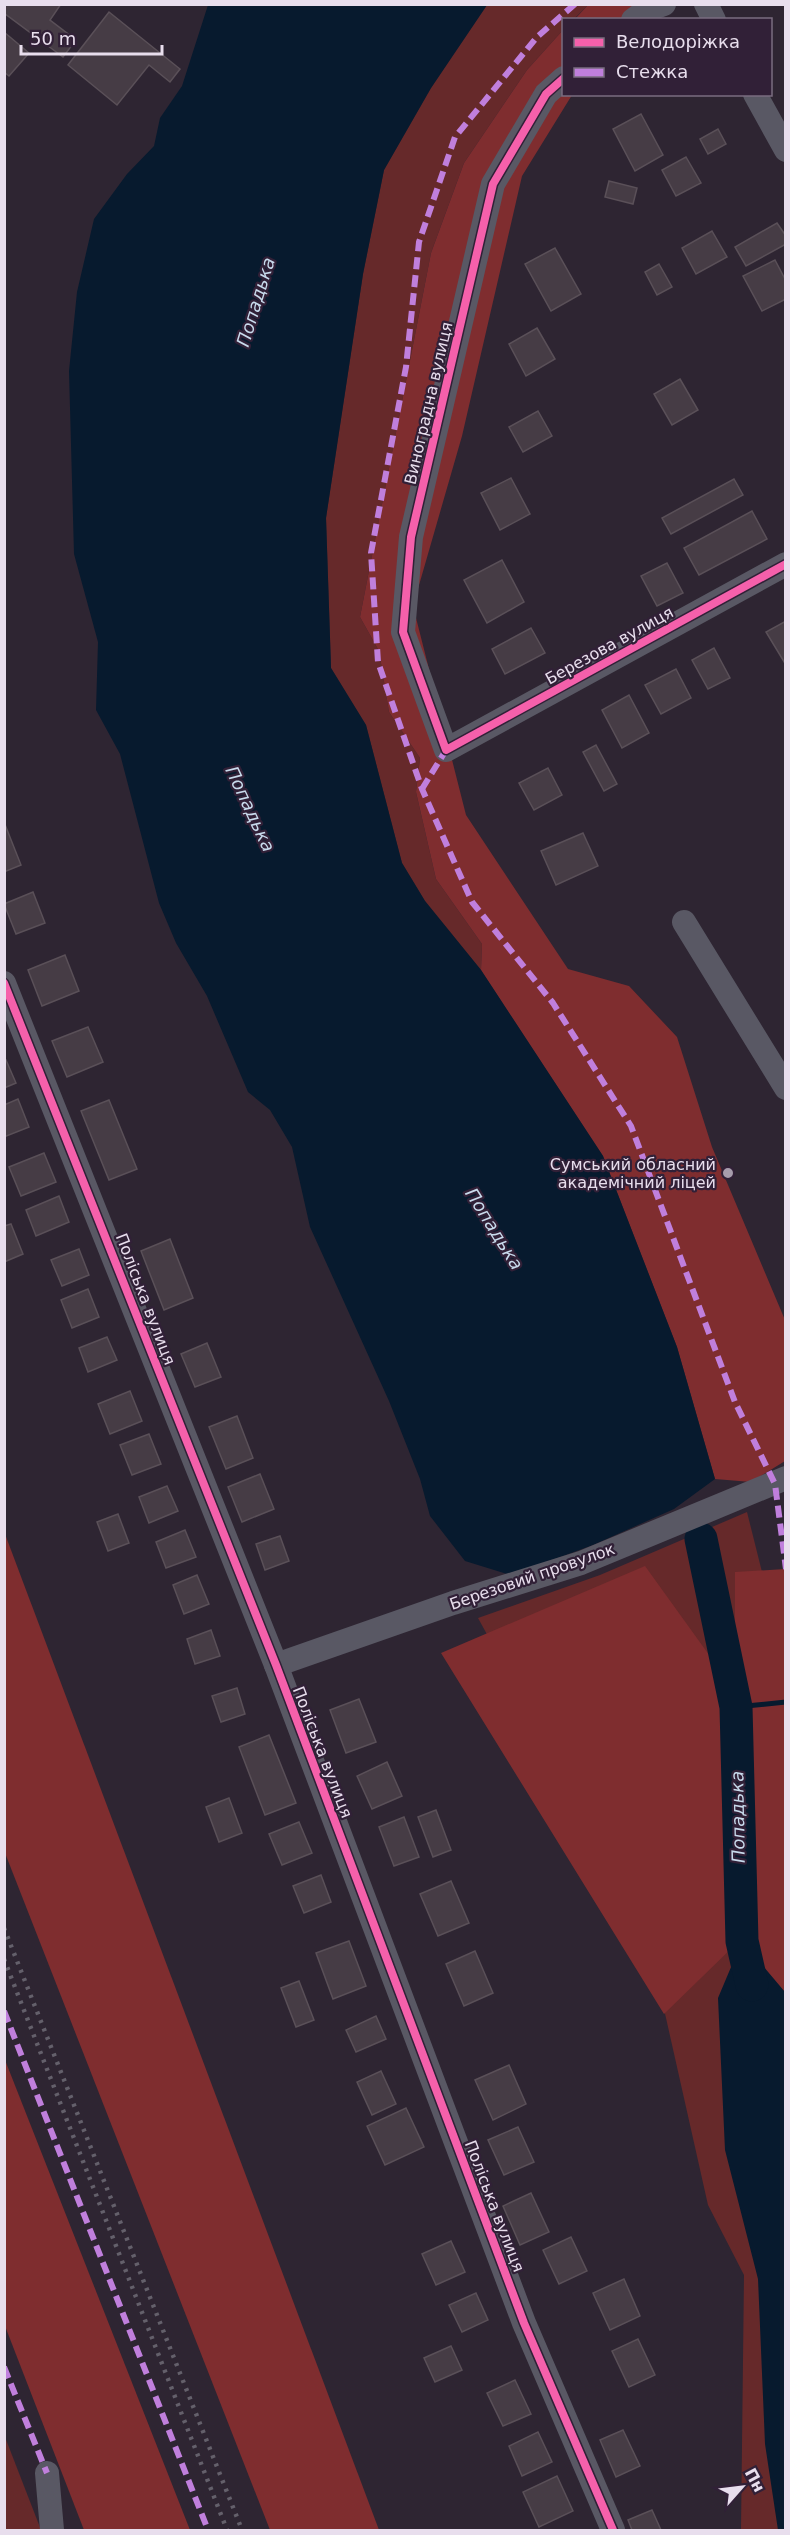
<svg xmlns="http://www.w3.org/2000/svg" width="790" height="2535" viewBox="0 0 790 2535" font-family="'DejaVu Sans',sans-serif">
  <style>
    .green { fill: #66292a }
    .forest { fill: #7f2d2f }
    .water { fill: #071a2e }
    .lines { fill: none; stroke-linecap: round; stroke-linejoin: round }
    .stream { stroke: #071a2e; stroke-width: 5 }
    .river { stroke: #071a2e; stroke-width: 33 }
    .building { fill: #463c45; stroke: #5a5058; stroke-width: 1.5 }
    .minor { stroke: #595864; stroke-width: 24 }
    .rail { stroke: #64606b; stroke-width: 4.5; stroke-dasharray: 3 6; stroke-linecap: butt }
    .quiet { stroke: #c07fdc; stroke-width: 6; stroke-dasharray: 12 6; stroke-linecap: butt }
    .cycleway-casing { stroke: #312037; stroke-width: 11 }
    .cycleway { stroke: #f560ab; stroke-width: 8 }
    .poi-dot { fill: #a79dac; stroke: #312037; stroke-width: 2 }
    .labels { text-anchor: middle; stroke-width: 4.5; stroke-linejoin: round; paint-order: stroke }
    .street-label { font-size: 16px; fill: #e8deed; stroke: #312037 }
    .poi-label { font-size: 16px; fill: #e8deed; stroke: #312037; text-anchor: end }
    .water-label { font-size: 18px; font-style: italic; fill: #c8daec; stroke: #312037 }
  </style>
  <rect width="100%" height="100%" fill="#2e2532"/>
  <g class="green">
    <path d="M487,5H588L574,19L564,20L563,30L527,70L464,163L431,253L360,617L379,651L389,712L420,758L416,792L436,879L482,944L481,970L425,901L402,863L366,725L331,668L326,518L363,274L384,170L431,88Z"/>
    <path d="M747,1512L779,1640L786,1638L785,2530H741L744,2275L708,2205L644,1920L478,1618L600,1575Z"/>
    <path d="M5,2437L41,2530H5Z"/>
  </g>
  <g class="forest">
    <path d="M588,5H665L645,19L574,20Z"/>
    <path d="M563,30L564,94L572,95L522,176L462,436L413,606L466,815L568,969L629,986L677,1037L712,1147L785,1320V1461L751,1482L715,1479L677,1347L603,1156L481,970L482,944L436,879L416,792L420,758L389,712L379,651L360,617L431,253L464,163L527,70Z"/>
    <path d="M5,1534L379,2530H270L5,1853Z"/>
    <path d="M645,1566L735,1691V1572L785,1569V1993L739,1941L664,2014L441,1653Z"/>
    <path d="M5,2060L190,2530H84L5,2326Z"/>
  </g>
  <g class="water">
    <path d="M208,5H487L431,88L384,170L363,274L326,518L331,668L366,725L402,863L425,901L481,970L603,1156L677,1347L715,1479L674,1509L593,1545L541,1564L507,1574L465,1561L430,1516L420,1479L389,1401L310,1227L292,1147L270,1110L248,1092L207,996L176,943L159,903L120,754L96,710L98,642L74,554L69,371L77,292L94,219L127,174L154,146L160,118L182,86Z"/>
    <path d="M742,1941L785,1992V2530H778L765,2444L758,2279L725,2150L718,1998Z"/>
  </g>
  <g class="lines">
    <path class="stream" d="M736,1707L786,1702"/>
    <path class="river" d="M701,1539L736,1707L742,1941L752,1985"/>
  </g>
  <g class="building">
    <path d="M4,4H61L50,20L76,40L63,57L4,13Z"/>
    <path d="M109,12L180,69L170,82L149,65L117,105L68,65Z"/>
    <path d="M4,32L29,53L9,76L4,72Z"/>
    <path d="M641,114L663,155L635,171L613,129Z"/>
    <path d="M718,129L726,144L708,154L700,139Z"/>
    <path d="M686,157L701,183L676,196L662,170Z"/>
    <path d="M609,181L637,188L633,204L605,197Z"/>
    <path d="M777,223L786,236V244L746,266L735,247Z"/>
    <path d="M712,231L727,257L696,274L682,248Z"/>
    <path d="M555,248L581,294L551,311L525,264Z"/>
    <path d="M775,260L786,281V299L762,311L743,276Z"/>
    <path d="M659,264L672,287L657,295L645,272Z"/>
    <path d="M537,328L555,359L526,376L509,344Z"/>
    <path d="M680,379L698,410L672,425L654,394Z"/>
    <path d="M538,411L552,436L523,452L509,427Z"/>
    <path d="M511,478L530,514L500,530L481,493Z"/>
    <path d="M734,479L743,495L671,534L662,518Z"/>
    <path d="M752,511L767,539L699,575L684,548Z"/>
    <path d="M502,560L524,602L487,623L464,580Z"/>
    <path d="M667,563L683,593L657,606L641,576Z"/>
    <path d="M786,621V665L766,632Z"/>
    <path d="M531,628L545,653L505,674L492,649Z"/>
    <path d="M714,648L730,678L708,689L692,660Z"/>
    <path d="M676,669L691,698L661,714L645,685Z"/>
    <path d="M629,695L649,733L622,748L602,710Z"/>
    <path d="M596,745L617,784L604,791L583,752Z"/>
    <path d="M548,768L562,795L534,810L519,783Z"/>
    <path d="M4,822L21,865L4,872Z"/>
    <path d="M583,833L598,866L556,885L541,851Z"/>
    <path d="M33,892L45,923L16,934L4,904Z"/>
    <path d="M65,955L79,991L42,1006L28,970Z"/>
    <path d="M88,1027L103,1062L67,1077L52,1041Z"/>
    <path d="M6,1060L16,1083L4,1088V1061Z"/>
    <path d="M18,1099L29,1127L4,1137V1105Z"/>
    <path d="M109,1100L137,1169L109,1180L81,1111Z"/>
    <path d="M44,1153L56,1182L21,1196L9,1167Z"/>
    <path d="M59,1196L69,1222L36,1236L26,1210Z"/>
    <path d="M11,1224L23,1254L4,1262V1226Z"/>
    <path d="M170,1239L193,1298L164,1310L141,1251Z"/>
    <path d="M79,1249L89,1275L62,1286L51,1260Z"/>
    <path d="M88,1289L99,1317L72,1328L61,1300Z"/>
    <path d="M107,1337L117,1360L88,1372L79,1348Z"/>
    <path d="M207,1343L221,1377L195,1387L181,1354Z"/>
    <path d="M130,1391L142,1421L110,1434L98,1404Z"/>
    <path d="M237,1416L253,1458L226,1469L209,1427Z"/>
    <path d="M149,1434L161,1464L132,1475L120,1445Z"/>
    <path d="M260,1474L274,1509L242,1522L228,1487Z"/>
    <path d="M167,1486L178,1511L149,1523L139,1497Z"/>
    <path d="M118,1514L129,1543L108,1551L97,1522Z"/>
    <path d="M185,1530L196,1557L166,1568L156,1542Z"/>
    <path d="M280,1536L289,1561L265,1570L256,1544Z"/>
    <path d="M197,1575L209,1604L184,1614L173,1585Z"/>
    <path d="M211,1630L220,1656L195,1664L187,1639Z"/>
    <path d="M237,1688L245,1714L221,1722L212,1696Z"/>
    <path d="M359,1699L376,1742L346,1753L330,1710Z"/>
    <path d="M269,1735L296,1803L265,1815L239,1747Z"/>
    <path d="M387,1762L402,1796L372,1809L357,1776Z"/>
    <path d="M229,1798L242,1833L219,1842L206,1807Z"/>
    <path d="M436,1810L451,1850L433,1857L418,1817Z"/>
    <path d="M404,1817L419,1857L394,1866L379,1827Z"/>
    <path d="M299,1822L312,1853L282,1865L269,1834Z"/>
    <path d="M321,1875L331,1902L304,1913L293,1886Z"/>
    <path d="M451,1881L469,1923L438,1936L420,1894Z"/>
    <path d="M349,1941L366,1986L333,1999L316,1953Z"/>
    <path d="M475,1951L493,1993L464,2006L446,1964Z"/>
    <path d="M299,1981L314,2020L296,2027L281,1988Z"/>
    <path d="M376,2016L386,2039L356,2052L346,2030Z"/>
    <path d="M509,2065L526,2104L493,2120L475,2080Z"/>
    <path d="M381,2071L396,2104L372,2115L357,2082Z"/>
    <path d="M406,2108L424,2147L385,2165L367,2126Z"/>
    <path d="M518,2127L534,2162L504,2175L488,2140Z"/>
    <path d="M531,2193L549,2232L520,2245L503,2206Z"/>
    <path d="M571,2237L587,2271L559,2284L543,2250Z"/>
    <path d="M451,2241L465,2272L436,2285L422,2254Z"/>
    <path d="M624,2279L640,2316L610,2330L593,2293Z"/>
    <path d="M476,2293L488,2320L462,2332L449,2305Z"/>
    <path d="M638,2339L655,2375L629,2387L612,2351Z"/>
    <path d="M451,2346L462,2370L435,2382L424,2358Z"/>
    <path d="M515,2380L531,2414L503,2426L487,2393Z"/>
    <path d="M623,2430L640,2466L616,2477L600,2440Z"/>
    <path d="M538,2432L552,2462L522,2476L509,2446Z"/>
    <path d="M557,2476L573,2511L539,2527L523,2492Z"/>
    <path d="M652,2510L661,2530H632L628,2520Z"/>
  </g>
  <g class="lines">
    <g class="minor">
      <path d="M706,4L714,20"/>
      <path d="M633,20L645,11L664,4"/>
      <path d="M564,78L546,94L493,184L411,537L403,632L446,750L786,564"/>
      <path d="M755,94L786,150"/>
      <path d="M684,922L786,1088"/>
      <path d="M4,983L276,1665L524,2323L613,2530"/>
      <path d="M276,1665L453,1603L581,1563L786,1478"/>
      <path d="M47,2473L52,2530"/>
    </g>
    <g class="rail">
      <path d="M4,1928L242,2530"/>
      <path d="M4,1959L227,2530"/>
    </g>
    <g class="quiet">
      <path d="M575,4L537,37L455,137L419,242L406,367L371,553L378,662L422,789L472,902L553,1003L631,1126L735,1402L775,1484L786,1569"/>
      <path d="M422,789L446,750"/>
      <path d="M4,2011L208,2530"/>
      <path d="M4,2367L47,2473"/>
    </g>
    <defs>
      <g id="cycleway">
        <path d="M564,78L546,94L493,184L411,537L403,632L446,750L786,564"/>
        <path d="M4,983L276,1665L524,2323L613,2530"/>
      </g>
    </defs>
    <use href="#cycleway" class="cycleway-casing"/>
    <use href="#cycleway" class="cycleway"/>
  </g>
  <circle class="poi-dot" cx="728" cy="1173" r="6"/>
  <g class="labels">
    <g class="street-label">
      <text transform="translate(428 403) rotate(-77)" y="6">Виноградна вулиця</text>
      <text transform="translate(609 645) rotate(-29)" y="6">Березова вулиця</text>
      <text transform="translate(146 1299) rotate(69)" y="6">Поліська вулиця</text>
      <text transform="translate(532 1576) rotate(-19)" y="6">Березовий провулок</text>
      <text transform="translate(323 1752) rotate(69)" y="6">Поліська вулиця</text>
      <text transform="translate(495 2206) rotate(69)" y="6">Поліська вулиця</text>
    </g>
    <g class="poi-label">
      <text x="716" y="1170">Сумський обласний<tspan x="716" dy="18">академічний ліцей</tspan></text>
    </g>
    <g class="water-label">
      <text transform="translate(256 302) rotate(-73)" y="6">Попадька</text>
      <text transform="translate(250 809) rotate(65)" y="6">Попадька</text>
      <text transform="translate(494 1229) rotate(58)" y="6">Попадька</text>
      <text transform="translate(738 1817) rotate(-91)" y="6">Попадька</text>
    </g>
  </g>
  <rect width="790" height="2535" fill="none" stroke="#e8deed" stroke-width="12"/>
  <rect x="562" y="18" width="210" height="78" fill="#312037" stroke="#7a6c80" stroke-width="1.5"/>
  <rect x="574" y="38" width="30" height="9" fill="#f560ab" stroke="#7a6c80" stroke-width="1.5"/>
  <text x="616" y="48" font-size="18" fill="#e8deed">Велодоріжка</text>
  <rect x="574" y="68" width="30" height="9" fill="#c07fdc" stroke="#7a6c80" stroke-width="1.5"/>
  <text x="616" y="78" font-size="18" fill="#e8deed">Стежка</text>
  <g transform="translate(742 2487) rotate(62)" stroke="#312037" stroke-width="4.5" paint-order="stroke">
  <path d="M0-4.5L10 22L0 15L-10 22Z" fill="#e8deed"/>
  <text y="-9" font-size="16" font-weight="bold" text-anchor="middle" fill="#e8deed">Пн</text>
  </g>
  <path d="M21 45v9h141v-9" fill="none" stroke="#e8deed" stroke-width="3"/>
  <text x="30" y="45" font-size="18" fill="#e8deed" stroke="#312037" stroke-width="4.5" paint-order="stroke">50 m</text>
</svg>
